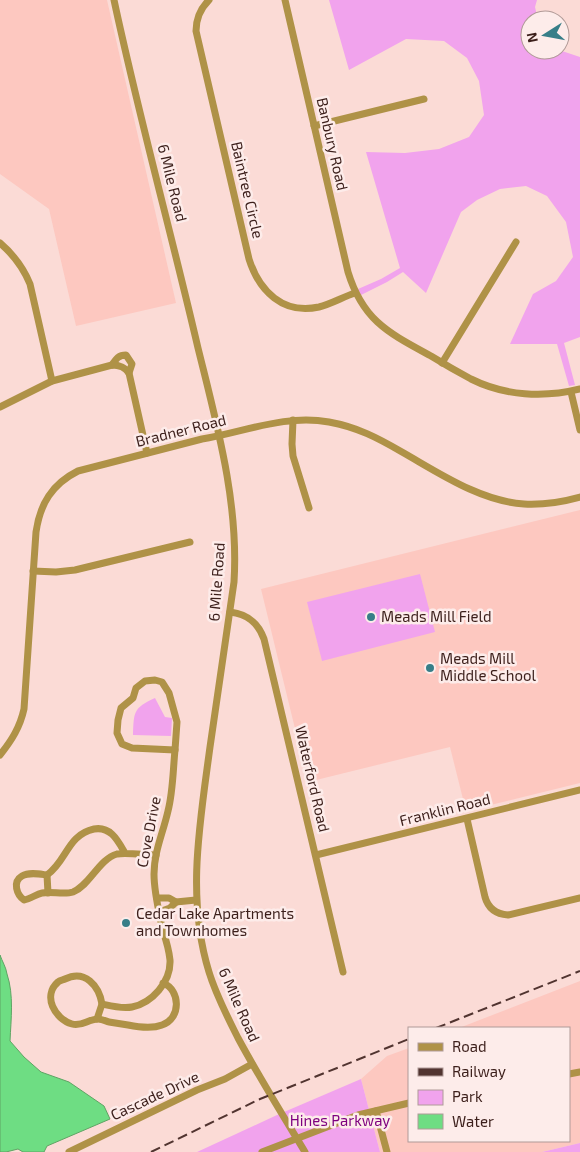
<svg xmlns="http://www.w3.org/2000/svg" width="580" height="1152" viewBox="0 0 580 1152" font-family="'Exo 2',sans-serif">
  <style>
    .built { fill: #fdc8c0 }
    .green { fill: #f1a3ed }
    .water { fill: #6edd83; stroke: #5fa464 }
    .lines { fill: none; stroke-linecap: round; stroke-linejoin: round }
    .minor { stroke: #af9247; stroke-width: 7 }
    .rail { stroke: #513430; stroke-width: 2; stroke-dasharray: 10 5; stroke-linecap: butt }
    .poi-dot { fill: #377e88; stroke: #fdecea; stroke-width: 2 }
    .labels { text-anchor: middle; stroke-width: 5; stroke-linejoin: round; paint-order: stroke }
    .street-label { font-size: 15px; fill: #3c1f1b; stroke: #fdecea }
    .poi-label { font-size: 15px; fill: #3c1f1b; stroke: #fdecea; text-anchor: start }
    .park-label { font-size: 15px; fill: #7e007f; stroke: #fdecea }
  </style>
  <rect width="100%" height="100%" fill="#fbdbd6"/>
  <g class="built">
    <path d="M0,0H107L176,303L76,326L49,209L0,174Z"/>
    <path d="M580,510V783L466,811L450,747L308,782L261,589Z"/>
    <path d="M580,981V1143L542,1152H380L361,1079L387,1056L409,1048V1141H569V1028H459Z"/>
  </g>
  <g class="green">
    <path d="M329,0H537L535,7L538,20H530V50L560,49L562,51L580,57V337L564,343L575,385L569,386L557,344H510L533,294L556,281L573,257L566,222L547,196L526,186L500,189L477,200L461,212L426,293L403,272L387,282L361,295L358,289L381,279L400,268L366,152L405,153L439,149L469,137L484,115L479,81L467,58L444,41L406,39L349,70Z"/>
    <path d="M420,574L435,632L322,661L307,602Z"/>
    <path d="M155,698L165,717L172,718L171,736L133,735C134,712 133,708 155,698Z"/>
    <path d="M361,1079L380,1152H197L277,1115Z"/>
    <path d="M580,1143V1152H542Z"/>
  </g>
  <path class="water" d="M0,955C2,961 6,967 7,974C14,995 11,1019 10,1041L24,1057L41,1072L69,1082L104,1106L110,1119L47,1146L44,1152H23L18,1149L6,1152H0Z"/>
  <g class="lines">
    <g class="minor">
      <path d="M114,0C139,117 171,232 198,348C217,425 239,503 234,582C226,637 218,692 210,747C200,822 186,898 209,972C216,995 227,1016 238,1038C259,1077 282,1114 305,1152"/>
      <path d="M209,0C200,9 196,18 196,31L249,259C259,291 283,315 319,307C331,304 343,297 355,293"/>
      <path d="M285,0L348,272C363,321 389,333 431,356C444,364 458,372 471,379C505,396 544,398 580,389"/>
      <path d="M314,126L424,99"/>
      <path d="M0,243C14,255 23,267 30,284L52,381"/>
      <path d="M442,363L516,242"/>
      <path d="M112,365C116,359 118,355 126,355L132,364L129,373"/>
      <path d="M571,392L580,430"/>
      <path d="M0,407L52,381L112,365C119,365 125,367 129,373L147,453"/>
      <path d="M293,420L292,444L293,456L309,508"/>
      <path d="M33,571L56,572L75,570L190,542"/>
      <path d="M230,612C247,614 258,622 264,639L343,972"/>
      <path d="M155,680L162,682L169,693L177,722L175,750L132,748L122,744L117,733L118,720L121,708L133,698L136,688L145,681Z"/>
      <path d="M0,755C12,740 20,727 24,709L36,532C40,504 52,484 78,471L202,439C244,432 285,414 329,422C357,427 378,438 402,452C439,473 480,501 524,504C543,505 562,502 580,497"/>
      <path d="M467,819L485,897C488,908 496,914 508,915L580,898"/>
      <path d="M125,853C118,841 111,826 94,829C67,835 67,861 47,875C39,874 29,872 22,876C12,882 17,895 24,900C31,899 36,894 42,893C51,891 64,895 73,892C90,885 99,859 117,854C125,852 146,855 156,855"/>
      <path d="M316,855L580,790"/>
      <path d="M47,875L48,893"/>
      <path d="M157,898H169L176,902L170,908L159,912"/>
      <path d="M176,902L196,900"/>
      <path d="M163,983C181,990 181,1019 162,1025C152,1029 138,1027 128,1025C122,1024 115,1023 109,1022C106,1021 101,1019 98,1019C88,1019 82,1027 72,1024C55,1019 42,996 58,982C60,980 63,980 65,979C85,969 99,986 102,1004C111,1006 122,1009 132,1007C152,1003 171,982 170,960C169,950 166,940 163,931C159,912 154,893 154,874C154,852 163,833 168,811C173,792 173,770 175,750"/>
      <path d="M97,1019L102,1004"/>
      <path d="M569,1074L580,1072"/>
      <path d="M376,1111L387,1152"/>
      <path d="M69,1152L197,1090L225,1079L252,1064"/>
      <path d="M262,1152L358,1115L409,1103"/>
    </g>
    <g class="rail">
      <path d="M436,1028L580,971"/>
      <path d="M151,1152L260,1099L409,1039"/>
    </g>
  </g>
  <g class="poi-dot">
    <circle cx="371" cy="617" r="5"/>
    <circle cx="430" cy="668" r="5"/>
    <circle cx="126" cy="923" r="5"/>
  </g>
  <g class="labels">
    <g class="street-label">
      <text transform="translate(332 144) rotate(77)" y="5">Banbury Road</text>
      <text transform="translate(172 183) rotate(76)" y="5">6 Mile Road</text>
      <text transform="translate(247 190) rotate(77)" y="5">Baintree Circle</text>
      <text transform="translate(181 431) rotate(-14)" y="5">Bradner Road</text>
      <text transform="translate(217 582) rotate(-86)" y="5">6 Mile Road</text>
      <text transform="translate(312 779) rotate(77)" y="5">Waterford Road</text>
      <text transform="translate(445 810) rotate(-14)" y="5">Franklin Road</text>
      <text transform="translate(149 832) rotate(-79)" y="5">Cove Drive</text>
      <text transform="translate(239 1005) rotate(66)" y="5">6 Mile Road</text>
      <text transform="translate(155 1096) rotate(-25)" y="5">Cascade Drive</text>
    </g>
    <g class="poi-label">
      <text x="381" y="622">Meads Mill Field</text>
      <text x="440" y="664">Meads Mill<tspan x="440" dy="17">Middle School</tspan></text>
      <text x="136" y="919">Cedar Lake Apartments<tspan x="136" dy="17">and Townhomes</tspan></text>
    </g>
    <g class="park-label">
      <text x="340" y="1126">Hines Parkway</text>
    </g>
  </g>
  <rect x="408" y="1027" width="162" height="115" fill="#fdecea" stroke="#b09a97"/>
  <rect x="418" y="1043" width="25" height="8" fill="#af9247" stroke="#b09a97"/>
  <text x="452" y="1052" font-size="15" fill="#3c1f1b">Road</text>
  <rect x="418" y="1068" width="25" height="8" fill="#513430" stroke="#b09a97"/>
  <text x="452" y="1077" font-size="15" fill="#3c1f1b">Railway</text>
  <rect x="418" y="1090" width="25" height="15" fill="#f1a3ed" stroke="#b09a97"/>
  <text x="452" y="1102" font-size="15" fill="#3c1f1b">Park</text>
  <rect x="418" y="1114" width="25" height="15" fill="#6edd83" stroke="#b09a97"/>
  <text x="452" y="1127" font-size="15" fill="#3c1f1b">Water</text>
  <g transform="translate(545 35) rotate(259)"><circle r="24" fill="#fdecea" stroke="#b09a97"/>
  <path d="M0-4L9 19L0 12L-9 19Z" fill="#377e88"/>
  <text y="-8" font-size="14" font-weight="bold" text-anchor="middle" fill="#3c1f1b">N</text>
  </g>
</svg>
